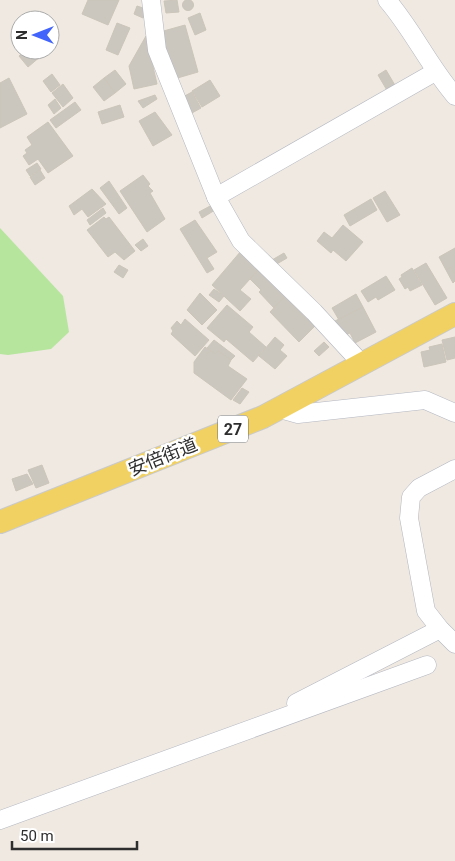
<svg xmlns="http://www.w3.org/2000/svg" width="455" height="861" viewBox="0 0 455 861" font-family="Roboto,'Noto Sans JP',sans-serif">
  <style>
    .green { fill: #b6e59e }
    .building { fill: #cbc7bf; stroke: #cbc5ba }
    .lines { fill: none; stroke-linecap: round; stroke-linejoin: round }
    .minor-casing { stroke: #b4b7c1; stroke-width: 19 }
    .major-casing { stroke: #c9c9c9; stroke-width: 24 }
    .minor { stroke: #fff; stroke-width: 18 }
    .major { stroke: #f2d163; stroke-width: 22 }
    .labels { text-anchor: middle; stroke-width: 5; stroke-linejoin: round; paint-order: stroke }
    .shield { fill: #fff; stroke: #6d6d6d; stroke-width: 1 }
    .shield-label { font-size: 16px; font-weight: bold; fill: #2e2e2e }
    .street-label { font-size: 18px; fill: #2e2e2e; stroke: #fff }
  </style>
  <rect width="100%" height="100%" fill="#efe9e1"/>
  <path class="green" d="M0,228L63,296L69,332L51,349L8,355L0,354Z"/>
  <g class="building">
    <circle cx="188" cy="5" r="5.5"/>
    <path d="M88,0H119L108,25L82,14Z"/>
    <path d="M177,0L179,12L166,13L164,1Z"/>
    <path d="M137,6L146,9L143,18L134,14Z"/>
    <path d="M200,13L206,30L195,35L188,18Z"/>
    <path d="M117,23L130,28L118,55L106,50Z"/>
    <path d="M185,25L198,72L174,79L160,32Z"/>
    <path d="M146,36L157,84L134,89L129,66Z"/>
    <path d="M26,50H36L41,56L28,67L19,56Z"/>
    <path d="M115,70L126,84L115,93L104,78Z"/>
    <path d="M386,70L396,87L388,92L378,75Z"/>
    <path d="M52,74L60,85L51,92L43,81Z"/>
    <path d="M9,78L27,114L0,128V83Z"/>
    <path d="M104,78L115,93L104,101L93,87Z"/>
    <path d="M210,80L220,96L202,107L192,91Z"/>
    <path d="M63,84L73,98L63,107L52,93Z"/>
    <path d="M192,92L201,108L190,114L181,98Z"/>
    <path d="M155,95L157,99L143,108L138,101Z"/>
    <path d="M55,99L61,108L54,114L48,105Z"/>
    <path d="M75,102L81,110L56,128L50,120Z"/>
    <path d="M120,105L124,117L102,124L98,112Z"/>
    <path d="M155,112L172,135L153,146L139,121Z"/>
    <path d="M48,122L73,156L48,173L38,159L29,165L23,156L27,153L25,150L32,145L27,137Z"/>
    <path d="M37,163L41,169L30,176L26,170Z"/>
    <path d="M40,170L45,178L35,185L30,177Z"/>
    <path d="M143,175L150,184L148,186L153,191L150,193L165,219L147,232L120,191Z"/>
    <path d="M109,181L127,208L119,214L100,188Z"/>
    <path d="M92,189L106,204L88,217L82,209L74,215L69,206Z"/>
    <path d="M385,191L400,215L387,222L373,198Z"/>
    <path d="M371,199L377,210L350,226L344,215Z"/>
    <path d="M212,205L215,210L202,218L199,212Z"/>
    <path d="M103,208L106,213L90,225L87,220Z"/>
    <path d="M104,217L106,219L109,217L135,251L124,260L115,252L108,257L87,230Z"/>
    <path d="M195,220L217,252L207,258L214,269L207,273L180,229Z"/>
    <path d="M343,225L363,242L346,261L333,250L331,253L317,241L324,232L332,238Z"/>
    <path d="M143,239L148,246L141,251L135,245Z"/>
    <path d="M455,248V275L451,267L446,270L439,257Z"/>
    <path d="M241,251L260,268L240,290L251,299L240,311L212,285Z"/>
    <path d="M284,253L287,258L275,265L272,260Z"/>
    <path d="M426,263L447,298L435,305L414,270Z"/>
    <path d="M119,265L128,270L123,278L114,272Z"/>
    <path d="M451,267L455,275V281L453,283L446,270Z"/>
    <path d="M260,268L286,295L274,308L259,292L261,290L250,279Z"/>
    <path d="M412,268L422,285L410,291L408,287L405,289L399,279L402,277L401,275Z"/>
    <path d="M386,276L395,290L378,300L376,297L368,302L361,291Z"/>
    <path d="M214,289L224,296L219,302L209,295Z"/>
    <path d="M200,293L217,310L202,325L187,310Z"/>
    <path d="M356,294L363,307L339,320L332,308Z"/>
    <path d="M286,295L316,325L299,342L270,312Z"/>
    <path d="M227,305L253,327L249,332L266,347L253,362L226,339L224,342L207,328Z"/>
    <path d="M363,307L376,332L355,343L350,333L343,336L333,322Z"/>
    <path d="M185,319L209,340L195,356L171,334L173,331L171,328L177,321L181,325Z"/>
    <path d="M275,337L284,345L280,350L287,356L275,369L259,356Z"/>
    <path d="M455,337V358L447,360L442,340Z"/>
    <path d="M214,340L235,356L231,360L218,351L215,354L207,348Z"/>
    <path d="M324,342L329,347L319,356L314,351Z"/>
    <path d="M442,344L446,362L424,367L421,352L430,350L429,347Z"/>
    <path d="M205,347L215,354L218,351L231,360L228,366L247,379L231,400L194,373V362Z"/>
    <path d="M242,388L249,392L240,404L233,400Z"/>
    <path d="M42,465L49,483L36,488L28,470Z"/>
    <path d="M27,474L33,484L16,491L12,479Z"/>
  </g>
  <g class="lines">
    <defs>
      <g id="minor">
        <path d="M151,0L157,50L216,197L241,241L314,312L363,365"/>
        <path d="M387,0C413,30 429,66 455,96"/>
        <path d="M216,197L435,72"/>
        <path d="M280,409L298,414L425,400L455,413"/>
        <path d="M455,469L419,488L411,497L409,518L426,611L440,629L455,644"/>
        <path d="M296,703L440,629"/>
        <path d="M0,820L427,665"/>
      </g>
      <path id="major" d="M0,522L263,417L455,314"/>
    </defs>
    <use href="#minor" class="minor-casing"/>
    <use href="#major" class="major-casing"/>
    <use href="#minor" class="minor"/>
    <use href="#major" class="major"/>
  </g>
  <g class="labels">
    <rect class="shield" x="218" y="415.5" width="30" height="27" rx="4"/>
    <g class="shield-label">
      <text x="233" y="435">27</text>
    </g>
    <g class="street-label">
      <text transform="translate(163 457) rotate(-22)" y="6">安倍街道</text>
    </g>
  </g>
  <g transform="translate(35 35) rotate(270)"><circle r="24" fill="#ffffff" stroke="#ababab"/>
  <path d="M0-4L9 19L0 12L-9 19Z" fill="#4264fb"/>
  <text y="-8" font-size="14" font-weight="bold" text-anchor="middle" fill="#2e2e2e">N</text>
  </g>
  <path d="M12 841v8h125v-8" fill="none" stroke="#2e2e2e" stroke-width="2.5"/>
  <text x="20" y="841" font-size="15" fill="#2e2e2e" stroke="#ffffff" stroke-width="4" paint-order="stroke">50 m</text>
</svg>
